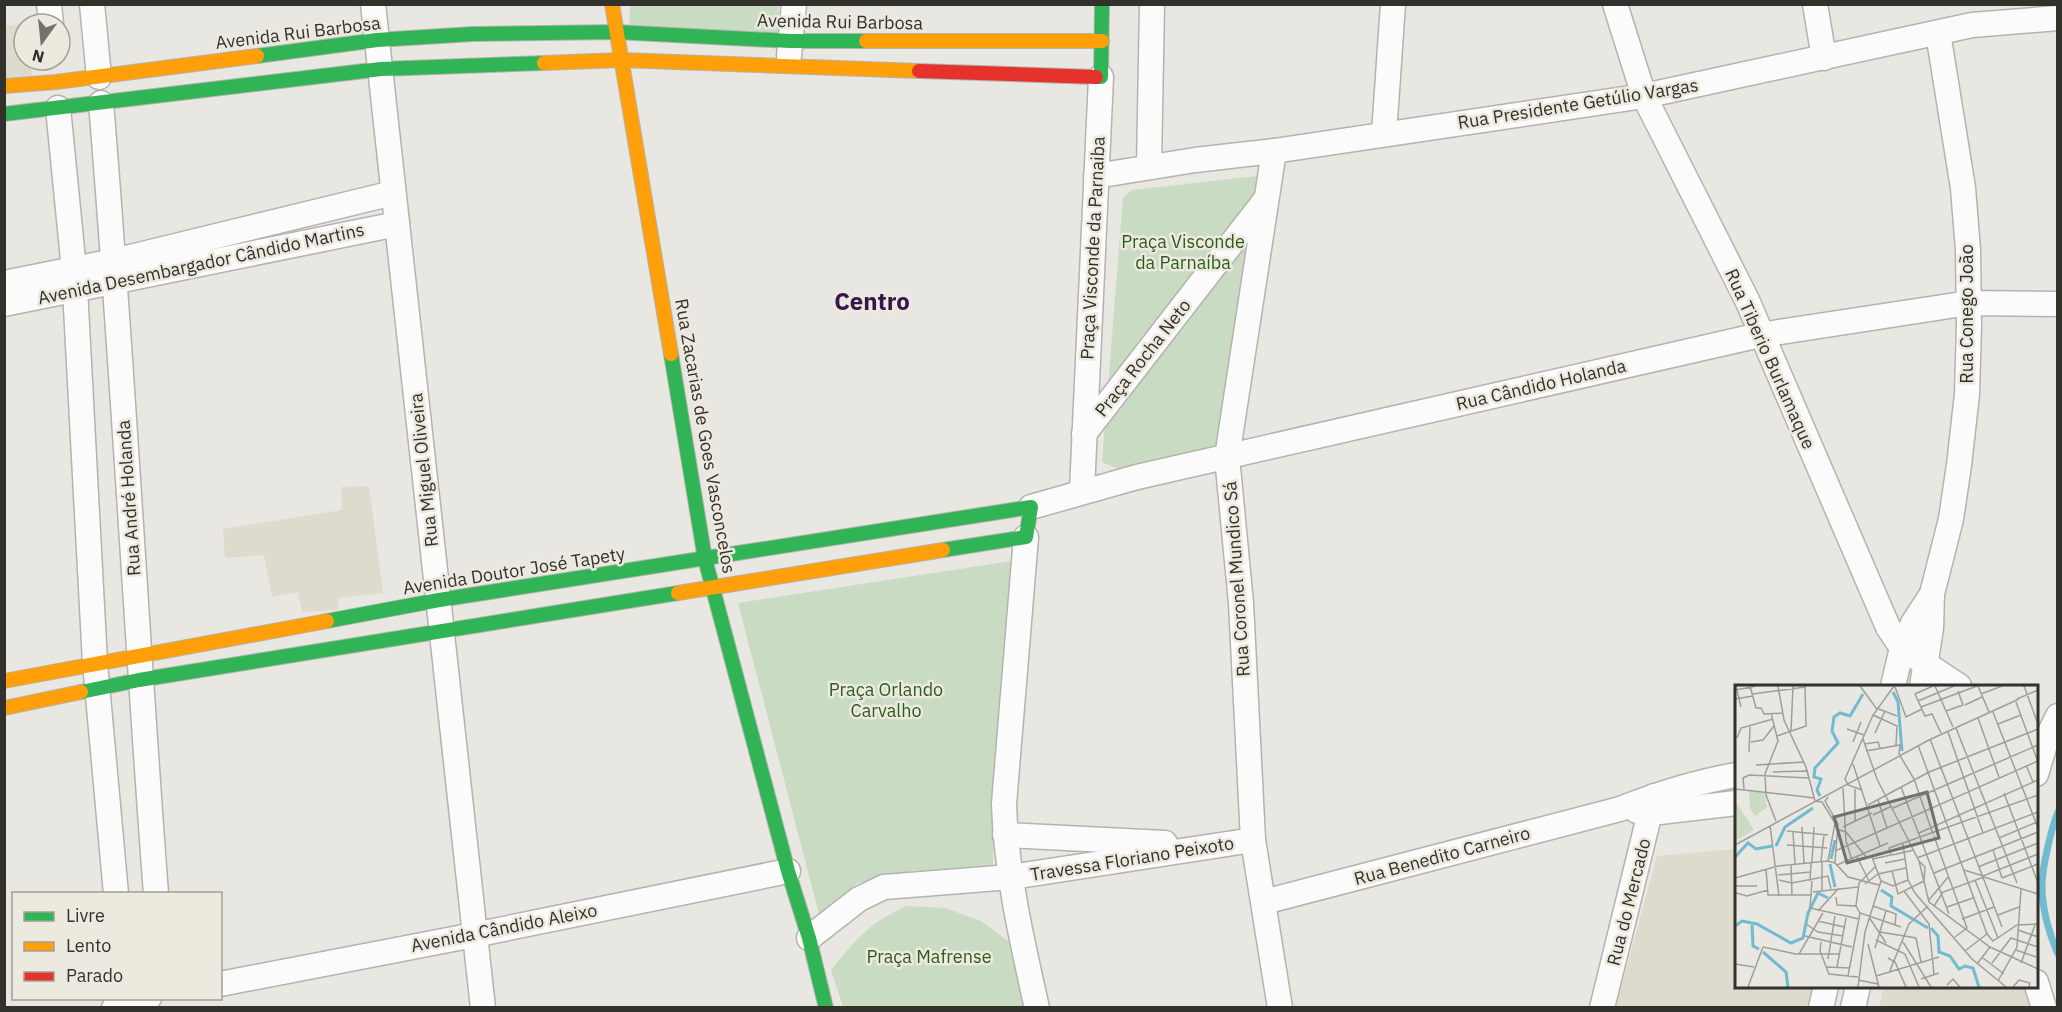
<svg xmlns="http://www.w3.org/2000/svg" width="2062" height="1012" viewBox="0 0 2062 1012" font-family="'IBM Plex Sans',sans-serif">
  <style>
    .built { fill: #dedbce }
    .green { fill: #cadbc3 }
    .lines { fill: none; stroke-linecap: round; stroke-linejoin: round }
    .stream { stroke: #70bbcf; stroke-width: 7 }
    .street-casing { stroke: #b4b3ae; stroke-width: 27 }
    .fast-casing { stroke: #b4b3ae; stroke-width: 16 }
    .slow-casing { stroke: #b4b3ae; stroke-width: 16 }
    .jam-casing { stroke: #b4b3ae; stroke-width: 16 }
    .street { stroke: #fcfbfb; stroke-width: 24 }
    .fast { stroke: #30b455; stroke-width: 14 }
    .slow { stroke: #ff9f0a; stroke-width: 14 }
    .jam { stroke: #e5322d; stroke-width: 14 }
    .labels { text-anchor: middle; stroke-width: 5; stroke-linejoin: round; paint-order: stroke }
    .street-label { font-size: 18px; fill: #32312c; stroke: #ece9de }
    .park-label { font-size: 18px; fill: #2c5c1b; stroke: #ece9de }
    .district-label { font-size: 24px; font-weight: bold; fill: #39154c; stroke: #ece9de }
    .inset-river { fill: none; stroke: #70bbcf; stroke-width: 3 }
    .inset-road { fill: none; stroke: #9f9e99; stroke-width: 1.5 }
    .view { fill: #72716c; fill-opacity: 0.15; stroke: #72716c; stroke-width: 3 }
    .inset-edge { fill: none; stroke: #32312c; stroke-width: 3 }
  </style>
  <rect width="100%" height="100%" fill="#e8e7e2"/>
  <g class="built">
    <path d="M24,24V60H30L32,75L5,78L4,26Z"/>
    <path d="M369,486L383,593L338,598L339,610L302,612L298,592L272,597L264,555L225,558L223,529L342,510L341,487Z"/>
    <path d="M1736,849V986L1813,987L1808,1007H1616L1657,856Z"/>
    <path d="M1884,986L2025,987L2032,1008H1879Z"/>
  </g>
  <g class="green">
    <path d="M630,5H779L778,36L629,33Z"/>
    <path d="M1257,176L1239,323L1214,463L1137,477L1102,462L1123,198L1132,190Z"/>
    <path d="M1018,560L994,821L993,869L961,879L916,870L857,883L819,914L738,603Z"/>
    <path d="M907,906L945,908L981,921L1012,944L1026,1007H843L831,970C857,938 869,923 907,906Z"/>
  </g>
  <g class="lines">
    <path class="stream" d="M2058,812C2051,829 2042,868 2042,886C2042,909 2049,933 2058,954"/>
    <defs>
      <g id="street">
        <path d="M49,4L51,24"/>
        <path d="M92,4L99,77"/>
        <path d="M373,4L483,1008"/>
        <path d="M1615,4L1644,96L1747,300L1888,627L1902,648L1959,686"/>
        <path d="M1815,4L1824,58"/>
        <path d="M789,56L794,4"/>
        <path d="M101,103C123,366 136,630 156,894"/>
        <path d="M58,108L74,270L95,663L116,894"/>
        <path d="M1384,134L1393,4"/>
        <path d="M1274,151L1227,457L1241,603L1253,840L1280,1008"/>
        <path d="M1149,166L1152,4"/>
        <path d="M1096,176L1195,160L1274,151L1644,96L1972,25L2058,18"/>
        <path d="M4,283L114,261L393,193"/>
        <path d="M4,304L397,224"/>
        <path d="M1084,434L1266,199"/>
        <path d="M1082,491L1101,77"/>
        <path d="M1031,507L1137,477L1760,335L1969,303L2058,304"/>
        <path d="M1026,537L1004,804C1006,873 1022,941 1037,1008"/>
        <path d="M1893,686L1902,648L1913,623L1932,594"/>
        <path d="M1922,686L1931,628L1932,594L1951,519L1959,465L1967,394L1969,325L1968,250L1963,188L1938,33"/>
        <path d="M2036,774L2047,738L2058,716"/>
        <path d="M1637,811L1651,813L1736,803"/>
        <path d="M1005,835L1165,843"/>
        <path d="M1264,902L1620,809C1658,794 1696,782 1736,775"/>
        <path d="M809,938L859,899L884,887L1011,877L1253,840"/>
        <path d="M2036,982L2044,1008"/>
        <path d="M220,984L474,935L788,871"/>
        <path d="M114,1008L149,998"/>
        <path d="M1602,1008L1654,796"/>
        <path d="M1821,1008L1826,986"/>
        <path d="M1853,1008L1858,986"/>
      </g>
      <g id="fast">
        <path d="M257,56L377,40L473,34L616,32L790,41H866"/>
        <path d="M1096,77H1101L1102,4"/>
        <path d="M4,114L381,69L544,63"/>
        <path d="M671,354L705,559L788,871L809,938L826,1008"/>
        <path d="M327,621L439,600L1031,507L1026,537L943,550"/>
        <path d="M81,692L139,680L678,593"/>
      </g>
      <g id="slow">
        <path d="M612,4L671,354"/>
        <path d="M866,41H1102"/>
        <path d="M544,63L621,60L919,71"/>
        <path d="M4,86L56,82L257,56"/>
        <path d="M678,593L943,550"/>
        <path d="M4,681L327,621"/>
        <path d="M4,708L81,692"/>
      </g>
      <path id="jam" d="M919,71L1096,77"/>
    </defs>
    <use href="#street" class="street-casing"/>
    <use href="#fast" class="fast-casing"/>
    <use href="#slow" class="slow-casing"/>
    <use href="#jam" class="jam-casing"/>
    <use href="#street" class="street"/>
    <use href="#fast" class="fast"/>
    <use href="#slow" class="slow"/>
    <use href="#jam" class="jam"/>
  </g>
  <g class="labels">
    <g class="street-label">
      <text transform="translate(840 22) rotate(1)" y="6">Avenida Rui Barbosa</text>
      <text transform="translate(298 33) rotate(-7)" y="6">Avenida Rui Barbosa</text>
      <text transform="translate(1578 104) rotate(-9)" y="6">Rua Presidente Getúlio Vargas</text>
      <text transform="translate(1093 248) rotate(-87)" y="6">Praça Visconde da Parnaiba</text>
      <text transform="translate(201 264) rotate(-12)" y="6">Avenida Desembargador Cândido Martins</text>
      <text transform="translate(1967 314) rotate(-90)" y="6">Rua Conego João</text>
      <text transform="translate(1143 358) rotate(-52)" y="6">Praça Rocha Neto</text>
      <text transform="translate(1770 359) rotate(66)" y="6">Rua Tiberio Burlamaque</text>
      <text transform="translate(1541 385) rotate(-13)" y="6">Rua Cândido Holanda</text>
      <text transform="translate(705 436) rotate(80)" y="6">Rua Zacarias de Goes Vasconcelos</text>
      <text transform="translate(424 470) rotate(-96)" y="6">Rua Miguel Oliveira</text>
      <text transform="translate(129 498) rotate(-94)" y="6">Rua André Holanda</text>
      <text transform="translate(514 571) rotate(-9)" y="6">Avenida Doutor José Tapety</text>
      <text transform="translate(1237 579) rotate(-94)" y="6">Rua Coronel Mundico Sá</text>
      <text transform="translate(1442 856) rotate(-15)" y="6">Rua Benedito Carneiro</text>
      <text transform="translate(1132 859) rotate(-9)" y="6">Travessa Floriano Peixoto</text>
      <text transform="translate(1629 902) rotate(-76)" y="6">Rua do Mercado</text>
      <text transform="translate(504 928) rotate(-11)" y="6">Avenida Cândido Aleixo</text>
    </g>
    <g class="park-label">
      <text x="1183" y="248">Praça Visconde<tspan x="1183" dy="21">da Parnaíba</tspan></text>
      <text x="886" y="696">Praça Orlando<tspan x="886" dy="21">Carvalho</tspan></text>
      <text x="929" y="963">Praça Mafrense</text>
    </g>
    <g class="district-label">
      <text x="872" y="310">Centro</text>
    </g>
  </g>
  <g transform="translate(1735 685)">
    <rect width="303" height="303" fill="#e8e7e2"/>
    <path d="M14,105L29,107L32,122L20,131L15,123ZM0,116L19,145L0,156Z" fill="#cadbc3"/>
    <path class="inset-river" d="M158,7L163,17L167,66M85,111L82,105L86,94L79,92L80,83L103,58L97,46L99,32L105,28L115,31L128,9M41,161L50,142L78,123M0,172L13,158L21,164L37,161M96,174L100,155M95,179L100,202M146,205L157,212L156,221L193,243M17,240L18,261L24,264M0,241L7,236L22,239L56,258L68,253L73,228L83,208L93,213M196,243L203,251L204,267L215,271L224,284L230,281L238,283L244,302M28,267L51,287L53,302"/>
    <path class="inset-road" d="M1,1L6,22M15,1L21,23H26L29,29L48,28M43,1L49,35L71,82L80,116L87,117L100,138L93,176M125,1L141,23L162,31M198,1L180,9L190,31L197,29L206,48M200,1L218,42M243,1L254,27M289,1L303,39M160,2L171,32L187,24M1,5L21,1M18,9L70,2M246,9L267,1M0,14L18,11M282,14L303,5M183,16L219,1M281,17L303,77M230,20L247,12M186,22L242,1M211,26L228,20L223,6M258,27L303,143M36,28L43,56L30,89L31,110L41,136M138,30L162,41L161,60M243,33L264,92M263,39L286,30M221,43L282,198M112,44L129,50M56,46L58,1M213,47L248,148M140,48L150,26M42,51L71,41L70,1M2,53L6,43L38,34M128,54L142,94L184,176L194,217L255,262L303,284M195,54L267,242M16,57L28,55L39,41M118,57L126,37M129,59L143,57L145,63M183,60L252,249L258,256L282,240L303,239M131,66L165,60L164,69L179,94L198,149M14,67L15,42M118,79L145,161M21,80L69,77M291,80L298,97M38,87L73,86M166,102L214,229M108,103L111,156L117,175M0,104L80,113M9,104L8,93L14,90L74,93M120,104V136M127,105L113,100L110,94L138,30L159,1M269,108L303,198M93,112L90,116L103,139L100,177M143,115L152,143M133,120L194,87L303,44M158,123L303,60M138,130L157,121M35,140L44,211M67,142L69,178M108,142L137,128M101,144L111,147L132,173M52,146L93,150M58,147L60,179M184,148L303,95M199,151L232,243L220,252M264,153L302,137M168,159L173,195L180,208L237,274L271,302M0,160L194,55L284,14M52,160L92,163M258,165L267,193M100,166L303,76M157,170L179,165M122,172L134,196M182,173L303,127M138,174L156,170L154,163L303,110M86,176L89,150M184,176L190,182L189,196M77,177L79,142M150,178L170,174M56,180L57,210M102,180L153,158M140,182L124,198L121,221L125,228L166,242M243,182L303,158M31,184L33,210H77M229,185L248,191L303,169M157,186L163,209L189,196M199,188L303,147M43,190L76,187M0,193L43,181L93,176L100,178L113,192L144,200M267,193L303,179M44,195L57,198L93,191L96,204M240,195L263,253M75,196L76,178M77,196L75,223L124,234M146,196L158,201L173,195M130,199L143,189L171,183M0,201H22M87,206V177M169,206L194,239L199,290M78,207L123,202M1,208L12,211L33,205M101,212L102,220L121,221M193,216L214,191M138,221L161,229L160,240M199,221L208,207L249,192L303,209M212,222L238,213M83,226L104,203M263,230L284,222M134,232L151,258M227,234L259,222M83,236L109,242M71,239L83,247L108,251M283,245L303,252M145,247L181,253L186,277M70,251L117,262M141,255L170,269L184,302M86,257L85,266L94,289L123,292M168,257L196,302M133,259L144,302M140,263L151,226M281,265L301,272M230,266L253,248M64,269L88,228M153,273L160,277L171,302M248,273L269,289M93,274L100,231M257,278L276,253L303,262M286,278L300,240M0,279L19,282M242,279L255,262M92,282L115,283M102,282L111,233M154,288L174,239L193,221M113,291L125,228M141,291L204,272M186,294L204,288M123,295L143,299M263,296L282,262L286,204M212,300L218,294L225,302M13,302L28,262L61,269H104M123,302L130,247L146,196L137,172M278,302L284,295L295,298L294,302"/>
    <path class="view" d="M192,107L204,153L112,178L99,132Z"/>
    <rect width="303" height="303" class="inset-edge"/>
  </g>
  <rect width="2062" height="1012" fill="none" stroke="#32312c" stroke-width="12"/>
  <rect x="12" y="892" width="210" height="108" fill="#ece9de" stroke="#a29f97" stroke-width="1.5"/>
  <rect x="24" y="912" width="30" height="9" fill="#30b455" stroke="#a29f97" stroke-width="1.5"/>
  <text x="66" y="922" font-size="18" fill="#32312c">Livre</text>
  <rect x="24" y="942" width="30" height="9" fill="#ff9f0a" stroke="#a29f97" stroke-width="1.5"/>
  <text x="66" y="952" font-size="18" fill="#32312c">Lento</text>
  <rect x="24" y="972" width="30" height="9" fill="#e5322d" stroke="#a29f97" stroke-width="1.5"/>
  <text x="66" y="982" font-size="18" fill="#32312c">Parado</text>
  <g transform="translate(42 42) rotate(195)"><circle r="28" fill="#ece9de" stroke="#a29f97" stroke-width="1.5"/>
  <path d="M0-4.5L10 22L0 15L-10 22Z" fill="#72716c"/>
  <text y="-9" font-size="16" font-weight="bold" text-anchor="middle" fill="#32312c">N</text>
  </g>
</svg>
